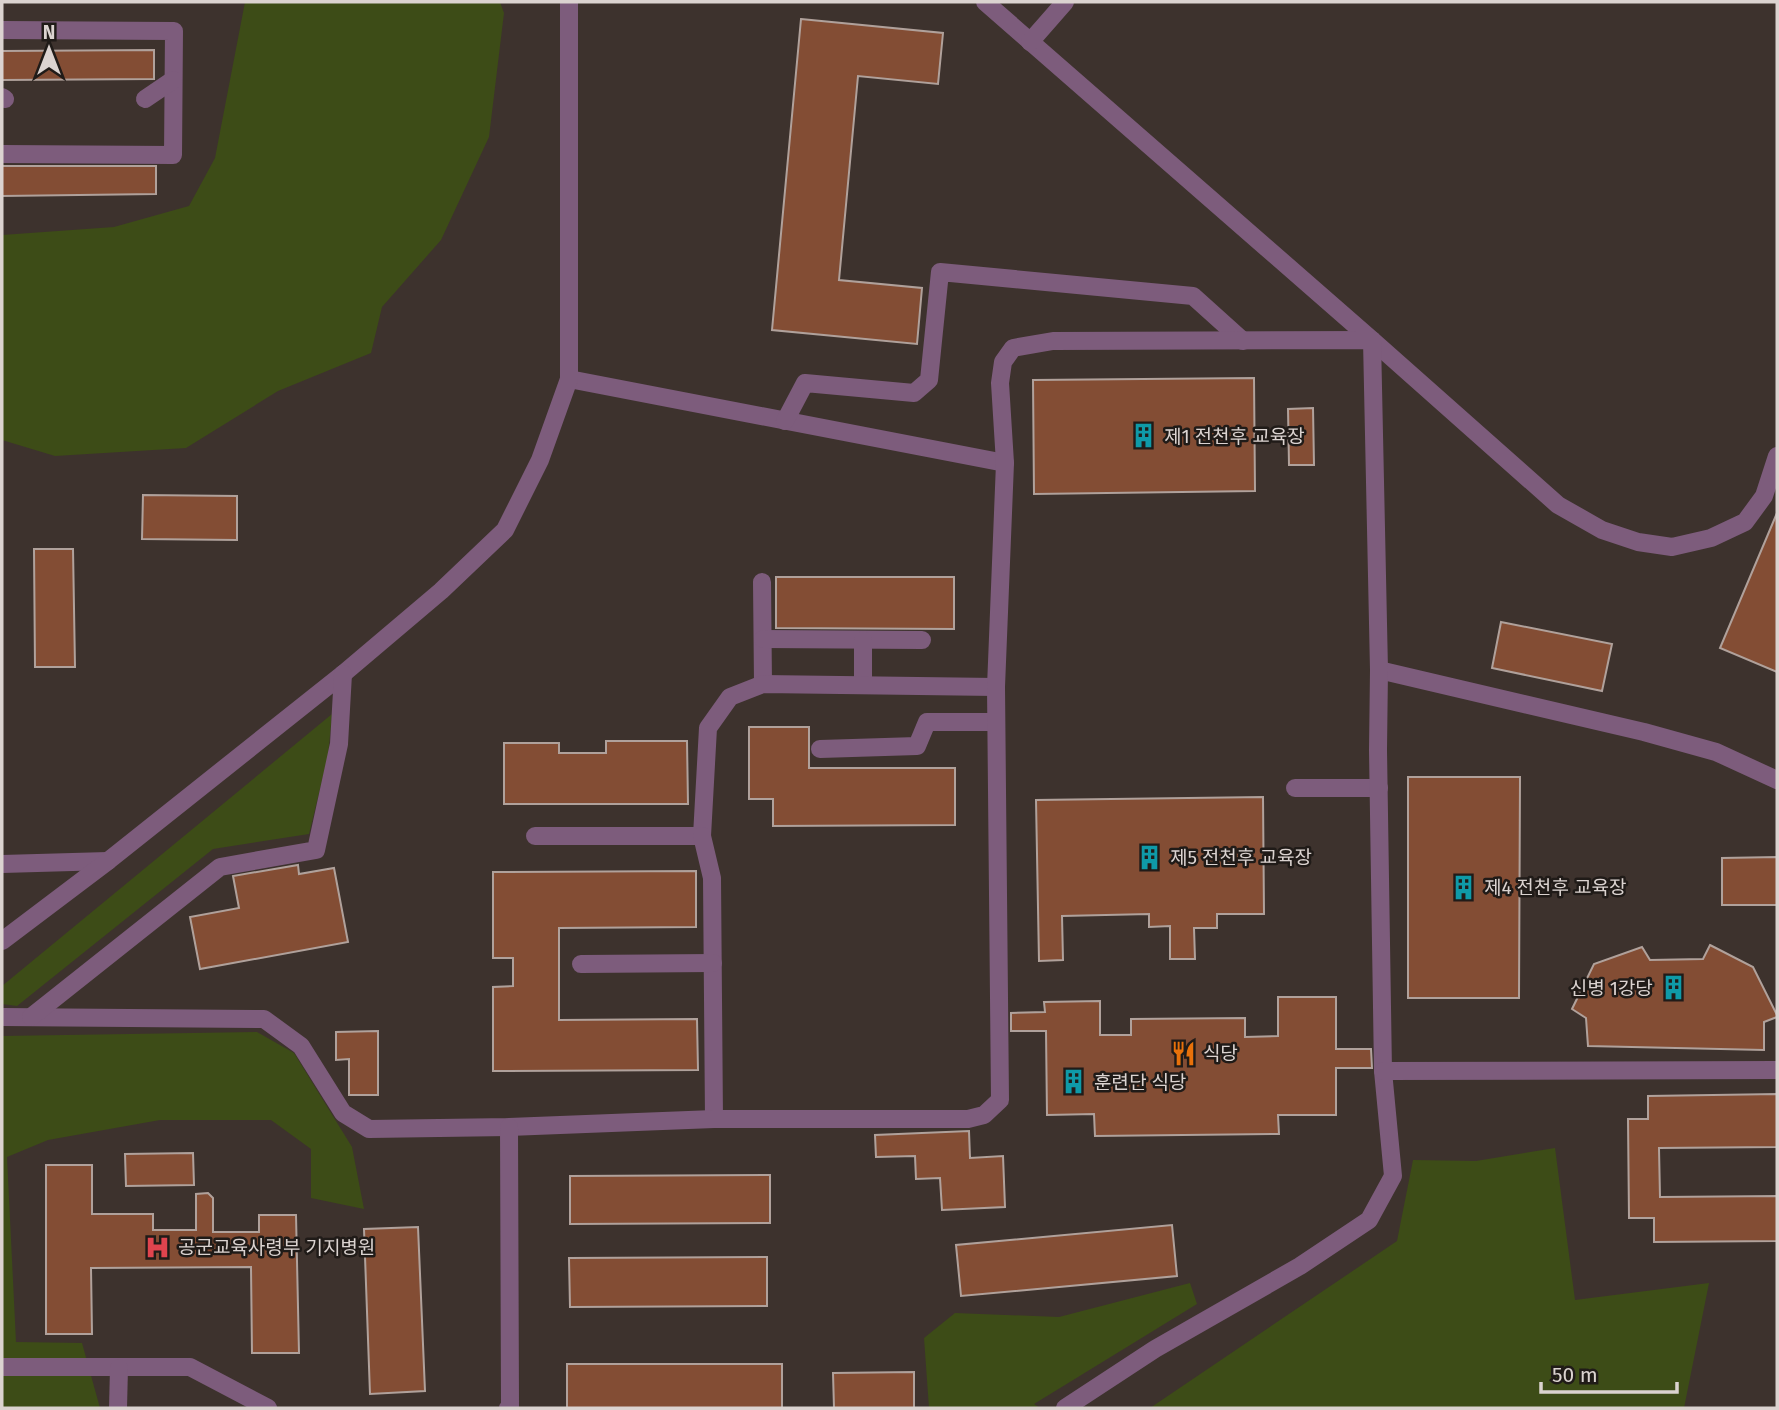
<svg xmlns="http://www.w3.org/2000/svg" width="1779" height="1410" viewBox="0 0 1779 1410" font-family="'Fira Sans','Noto Sans KR',sans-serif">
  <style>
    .green { fill: #3d4c17 }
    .building { fill: #834d34; stroke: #b0a19b; stroke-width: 2 }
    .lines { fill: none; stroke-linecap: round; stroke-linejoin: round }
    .minor { stroke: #7d5c7c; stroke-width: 18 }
    .labels { text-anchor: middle; stroke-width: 5; stroke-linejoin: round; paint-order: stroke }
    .poi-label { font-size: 19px; fill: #dbd3d0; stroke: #201b18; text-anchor: start }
  </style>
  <rect width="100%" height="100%" fill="#3d322d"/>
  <g class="green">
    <path d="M245,2H500L504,13L489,137L441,240L382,307L371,353L278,391L186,448L55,456L2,440V235L114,227L189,206L215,158Z"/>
    <path d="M332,714L328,756L309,834L213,849L17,1006L2,1004V986Z"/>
    <path d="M257,1032L294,1053L352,1147L364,1209L311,1198V1149L271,1120H160L48,1140L7,1157L16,1342L82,1343L100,1408H2V1036Z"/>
    <path d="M1555,1148L1575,1300L1709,1283L1684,1408H1150L1397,1241L1413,1160L1476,1161Z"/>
    <path d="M1190,1283L1197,1304L1034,1404L1040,1408H929L924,1338L955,1313L1059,1317Z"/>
  </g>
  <g class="building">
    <path d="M801,19L943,33L938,84L858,76L839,280L922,288L917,344L772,330Z"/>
    <path d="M154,50V79L2,80V51Z"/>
    <path d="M2,166H156V194L2,196Z"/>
    <path d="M1254,378L1255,491L1034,494L1033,380Z"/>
    <path d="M1313,408L1314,465H1289L1288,409Z"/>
    <path d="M143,495L237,496V540L142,539Z"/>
    <path d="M1777,513V672L1720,648Z"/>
    <path d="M34,549H73L75,667H35Z"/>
    <path d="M776,577H954V629L776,628Z"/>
    <path d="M1501,622L1612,644L1602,691L1492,668Z"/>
    <path d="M749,727H809V768H955V825L773,826V799H749Z"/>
    <path d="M606,741H687L688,804H504V743H559V753H606Z"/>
    <path d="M1408,777H1520L1519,998H1408Z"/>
    <path d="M1263,797L1264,914H1217V928H1194L1195,959H1170V926L1149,927V914L1062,916L1063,960L1039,961L1036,800Z"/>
    <path d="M1777,857V905H1722V858Z"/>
    <path d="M298,865L299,874L334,868L348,942L200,969L190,917L239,908L233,876Z"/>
    <path d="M696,871V927L559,928V1020L697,1019L698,1070L493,1071V987L513,986V958H493V872Z"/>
    <path d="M1710,945L1753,967L1777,1015V1017L1764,1022V1050L1588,1046L1586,1018L1572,1009L1594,964L1642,947L1650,960L1703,959Z"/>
    <path d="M1278,997H1336V1049H1371L1372,1068H1336V1115H1278L1279,1134L1095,1136L1094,1114L1047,1115L1046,1031H1011V1013L1045,1012L1044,1002L1100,1001V1035H1131V1019L1245,1018V1037L1278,1036Z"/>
    <path d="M378,1031V1095H349V1059L336,1060V1032Z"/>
    <path d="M1777,1094V1147L1659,1148L1660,1197L1777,1196V1241L1654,1242V1218H1629L1628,1119H1648V1096Z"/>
    <path d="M969,1131L970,1158L1003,1156L1005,1207L942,1210L940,1178L916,1179L915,1156L876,1157L875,1135Z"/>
    <path d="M193,1153L194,1185L126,1186L125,1154Z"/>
    <path d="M46,1165H92V1214H153V1230H196V1194L208,1193L213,1198V1232H259V1215H296L299,1353H252L251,1267L91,1268L92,1334H46Z"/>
    <path d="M770,1175V1223L570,1224V1176Z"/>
    <path d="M1172,1225L1177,1276L961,1296L956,1245Z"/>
    <path d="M418,1227L425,1391L370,1394L364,1229Z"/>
    <path d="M767,1257V1306L570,1307L569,1258Z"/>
    <rect x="567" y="1364" width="215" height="44"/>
    <path d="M914,1372V1408H834L833,1373Z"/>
  </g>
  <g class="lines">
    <g class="minor">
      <path d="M985,2L1372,340L1558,505L1602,530L1638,542L1672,547L1711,538L1745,522L1764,496L1777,456"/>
      <path d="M2,30L174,31L173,155L2,154"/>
      <path d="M1030,42L1065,2"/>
      <path d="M2,97L5,99"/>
      <path d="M145,99L173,80"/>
      <path d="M569,379L1005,463"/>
      <path d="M785,421L805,383L914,393L929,380L940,272L1193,296L1243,341"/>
      <path d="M762,582L763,684"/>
      <path d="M763,639L922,640"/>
      <path d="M863,640V685"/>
      <path d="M1379,670L1644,732L1716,752L1777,780"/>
      <path d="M820,749L917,746L927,722H996"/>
      <path d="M1295,788H1379"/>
      <path d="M535,836H702L708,728L730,697L763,684L996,687"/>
      <path d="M702,836L712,878L714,1119"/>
      <path d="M2,864L108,861"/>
      <path d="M2,941L108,861L343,674L441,591L505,530L540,460L569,379V2"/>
      <path d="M581,964L713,963"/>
      <path d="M2,1017L264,1019L301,1046L343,1113L369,1129L509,1127L714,1119H968L984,1115L1000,1100L996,687L1005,463L1000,383L1003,362L1013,348L1053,341L1372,340L1379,670L1378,750L1383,1071L1393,1176L1369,1220L1300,1266L1155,1349L1065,1408"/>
      <path d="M31,1017L220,867L316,850L339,744L343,674"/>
      <path d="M1383,1071L1777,1070"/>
      <path d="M2,1367H190L268,1408"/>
      <path d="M118,1408L119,1368"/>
      <path d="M508,1408L510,1406L509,1127"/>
    </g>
  </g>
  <defs>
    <symbol id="building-bare" viewBox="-9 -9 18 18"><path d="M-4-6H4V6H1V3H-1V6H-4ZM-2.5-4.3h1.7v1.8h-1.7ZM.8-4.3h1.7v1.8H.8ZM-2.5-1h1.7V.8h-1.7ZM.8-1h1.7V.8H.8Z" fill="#0f9aa8" stroke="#201b18" stroke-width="2.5" paint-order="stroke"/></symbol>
    <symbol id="restaurant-bare" viewBox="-9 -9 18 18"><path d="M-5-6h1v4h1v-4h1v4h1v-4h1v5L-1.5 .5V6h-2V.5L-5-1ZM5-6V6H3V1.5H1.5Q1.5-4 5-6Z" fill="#e8710a" stroke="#201b18" stroke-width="2.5" paint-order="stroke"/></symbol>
    <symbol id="hospital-bare" viewBox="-9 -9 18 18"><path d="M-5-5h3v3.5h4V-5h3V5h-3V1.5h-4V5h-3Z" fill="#e0444e" stroke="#201b18" stroke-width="2.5" paint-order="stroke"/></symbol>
  </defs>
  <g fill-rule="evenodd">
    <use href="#building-bare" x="1126" y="418" width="35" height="35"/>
    <use href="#building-bare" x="1132" y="840" width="35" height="35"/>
    <use href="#building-bare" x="1446" y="870" width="35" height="35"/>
    <use href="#building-bare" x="1656" y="970" width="35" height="35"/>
    <use href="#restaurant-bare" x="1166" y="1036" width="35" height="35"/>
    <use href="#building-bare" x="1056" y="1064" width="35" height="35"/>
    <use href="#hospital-bare" x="140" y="1230" width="35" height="35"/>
  </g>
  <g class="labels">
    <g class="poi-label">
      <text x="1164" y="443">제1 전천후 교육장</text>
      <text x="1170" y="864">제5 전천후 교육장</text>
      <text x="1484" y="894">제4 전천후 교육장</text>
      <text x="1653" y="995" text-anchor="end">신병 1강당</text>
      <text x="1203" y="1060">식당</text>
      <text x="1094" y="1089">훈련단 식당</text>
      <text x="178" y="1254">공군교육사령부 기지병원</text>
    </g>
  </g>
  <rect width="1779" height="1410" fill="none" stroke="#dbd3d0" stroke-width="7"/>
  <g transform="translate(49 49)" stroke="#201b18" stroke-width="5" paint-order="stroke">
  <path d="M0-5L12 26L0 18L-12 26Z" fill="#dbd3d0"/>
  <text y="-10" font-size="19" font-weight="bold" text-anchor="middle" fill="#dbd3d0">N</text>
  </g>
  <path d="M1541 1382v10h136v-10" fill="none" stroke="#dbd3d0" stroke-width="3.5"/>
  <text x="1552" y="1382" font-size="21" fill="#dbd3d0" stroke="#201b18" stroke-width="5" paint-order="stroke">50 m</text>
</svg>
